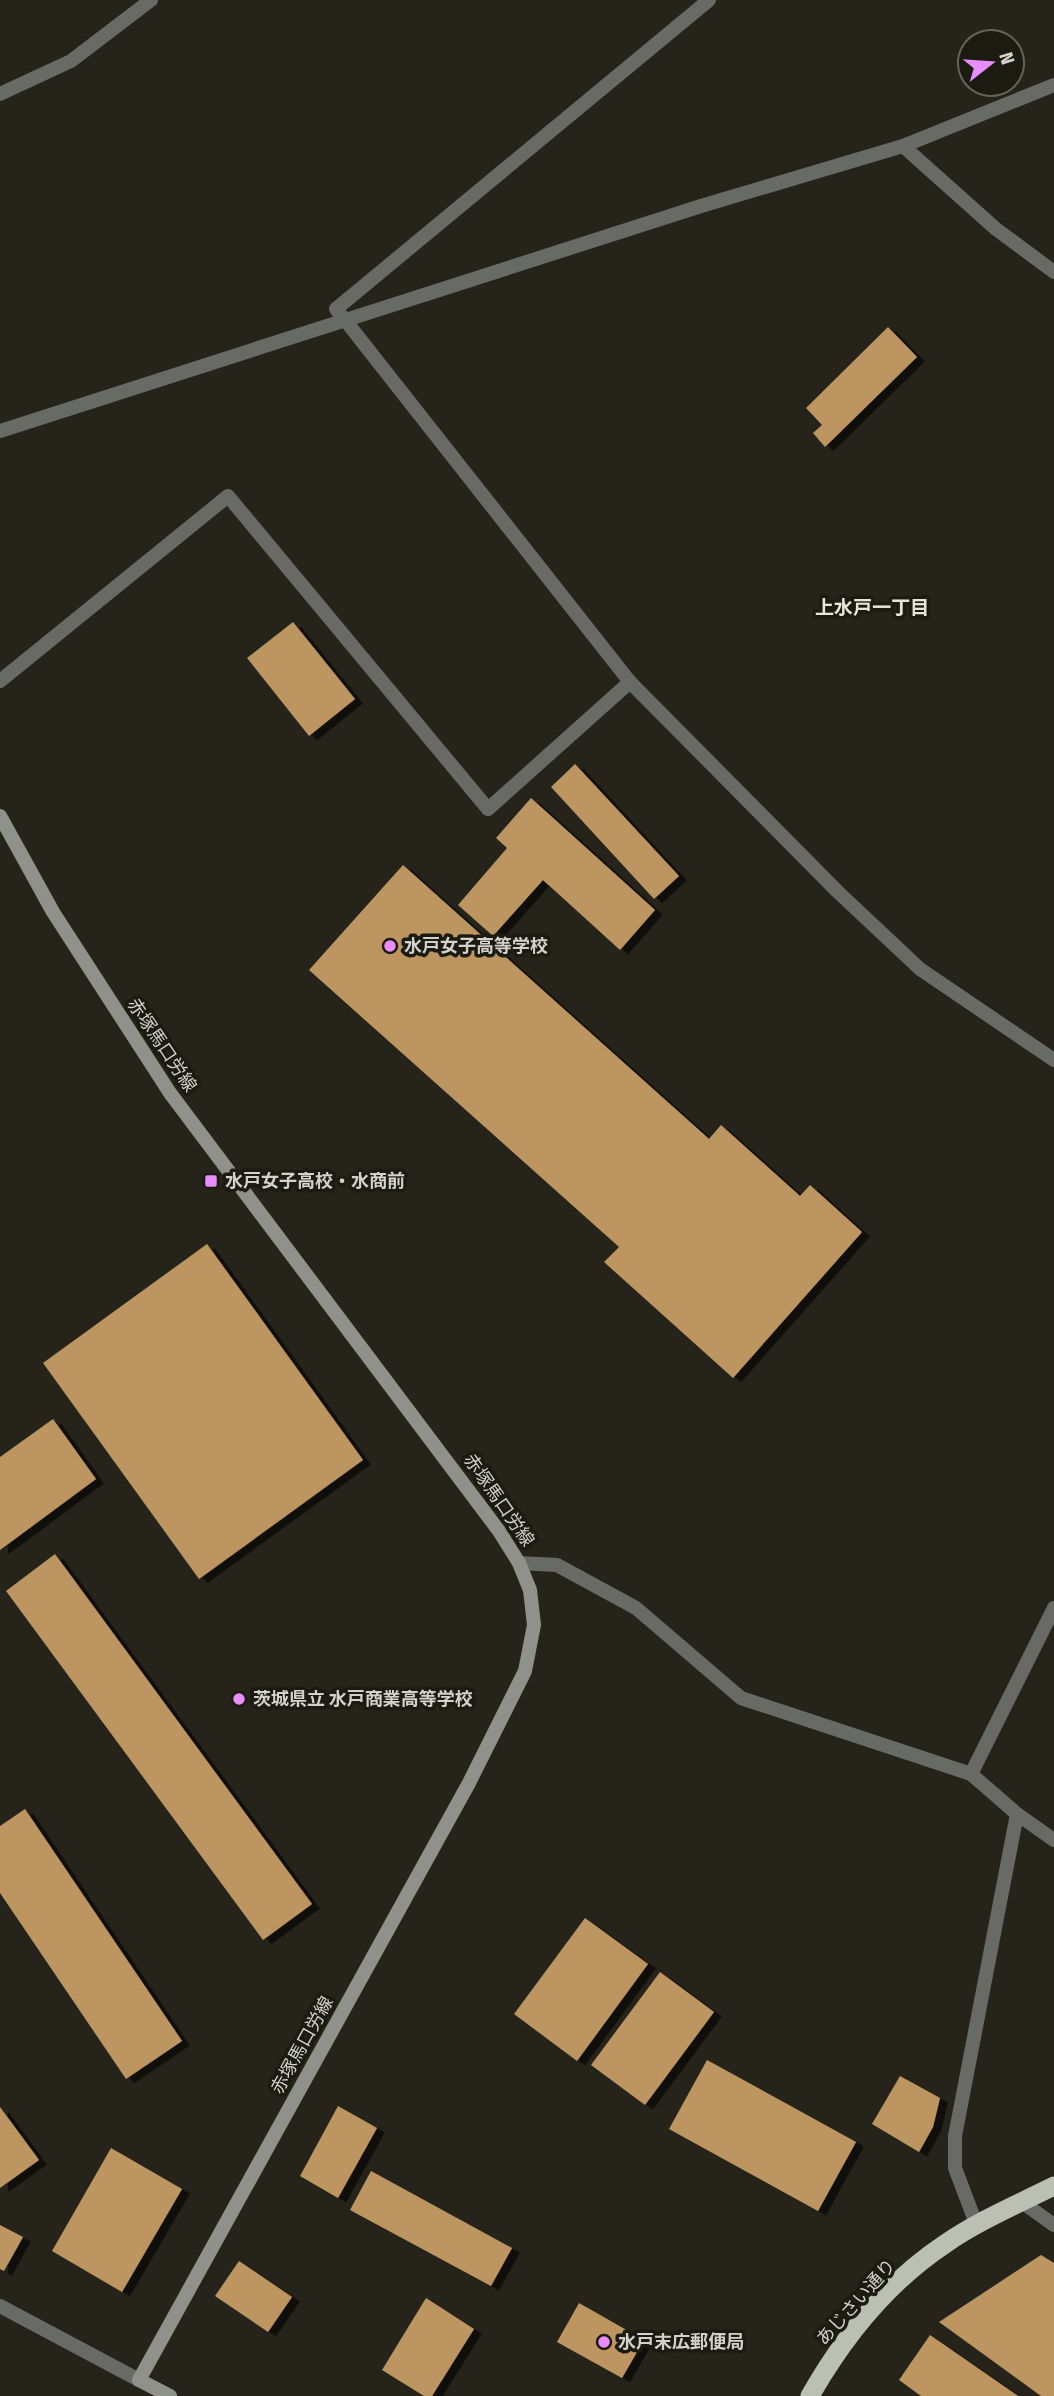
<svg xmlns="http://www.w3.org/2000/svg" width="1054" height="2396" viewBox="0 0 1054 2396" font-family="'Fira Sans Condensed','Noto Sans JP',sans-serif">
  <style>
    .building { fill: #bd9561; filter: url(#shadow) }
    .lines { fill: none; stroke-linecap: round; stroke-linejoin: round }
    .service { stroke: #686a65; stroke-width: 14 }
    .minor { stroke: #686a65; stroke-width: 14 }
    .secondary { stroke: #8e928a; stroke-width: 14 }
    .trunk { stroke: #bac0b4; stroke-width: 19 }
    .poi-dot { fill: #e98dfd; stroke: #1c1b11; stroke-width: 2.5 }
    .labels { text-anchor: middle; stroke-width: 7; stroke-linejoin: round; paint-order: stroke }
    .poi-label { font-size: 18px; font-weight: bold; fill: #d2d1cb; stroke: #1c1b11; text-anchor: start }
    .street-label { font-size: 18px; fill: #d2d1cb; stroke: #1c1b11 }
    .neighbourhood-label { font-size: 19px; font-weight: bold; fill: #e6e5d6; stroke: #1c1b11 }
  </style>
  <defs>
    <filter id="shadow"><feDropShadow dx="8" dy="4.5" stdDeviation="0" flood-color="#0009"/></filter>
  </defs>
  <rect width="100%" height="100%" fill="#26241a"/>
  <g class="building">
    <path d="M888,327L917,357L825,447L813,433L822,425L806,408Z"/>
    <path d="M293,622L355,699L309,736L247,658Z"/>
    <path d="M575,764L679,876L654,899L551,787Z"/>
    <path d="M531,798L655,910L620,950L543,880L493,936L458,905L507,848L496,838Z"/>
    <path d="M403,865L709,1139L721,1125L800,1196L810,1185L862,1232L733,1378L604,1262L619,1247L309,970Z"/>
    <path d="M207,1244L363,1460L199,1579L43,1363Z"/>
    <path d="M53,1419L96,1479L0,1550V1457Z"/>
    <path d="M55,1554L312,1904L263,1940L6,1591Z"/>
    <path d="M25,1809L182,2041L126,2079L0,1893V1826Z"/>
    <path d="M585,1918L648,1964L577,2061L514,2014Z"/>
    <path d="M660,1972L714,2012L645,2105L591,2065Z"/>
    <path d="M707,2060L856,2142L818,2211L669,2129Z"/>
    <path d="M900,2076L940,2098L933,2127L919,2152L872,2124Z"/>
    <path d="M338,2106L377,2128L338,2198L300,2176Z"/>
    <path d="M0,2107L39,2160L0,2188Z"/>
    <path d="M111,2148L182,2189L122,2292L52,2251Z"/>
    <path d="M371,2171L512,2248L491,2286L350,2210Z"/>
    <path d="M0,2225L23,2237L4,2271L0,2269Z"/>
    <path d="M1041,2255L1054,2263V2396H1041L939,2322Z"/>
    <path d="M239,2261L292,2297L268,2332L215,2296Z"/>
    <path d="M426,2298L474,2329L432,2396H424L382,2370Z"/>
    <path d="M579,2303L644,2340L622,2378L557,2342Z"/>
    <path d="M930,2335L1018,2396H921L899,2380Z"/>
  </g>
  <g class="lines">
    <g class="service">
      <path d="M0,94L71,61L151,0"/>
      <path d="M345,320L336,309L709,0"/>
    </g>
    <g class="minor">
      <path d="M903,146L996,229L1054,272"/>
      <path d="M345,320L630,682L838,892L920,969L1054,1060"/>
      <path d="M0,431L701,206L903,146L1054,85"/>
      <path d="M0,681L228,496L488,809L630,682"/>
      <path d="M519,1563L557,1565L636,1608L741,1698L971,1774L1017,1814L1054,1840"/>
      <path d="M971,1774L1054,1608"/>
      <path d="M1022,2202L1054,2225"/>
      <path d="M977,2226L955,2168V2136L1017,1814"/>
      <path d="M0,2306L139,2380"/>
    </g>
    <path class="secondary" d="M0,816L53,912L170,1093L499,1531L519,1563L530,1590L534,1625L525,1671L469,1783L139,2380L170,2396"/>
    <path class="trunk" d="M810,2396C843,2338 888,2282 945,2244C978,2221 1018,2204 1054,2186"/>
  </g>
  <g class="poi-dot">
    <circle cx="390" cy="946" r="7"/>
    <rect x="204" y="1174" width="14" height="14" rx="3.5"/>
    <circle cx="239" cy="1699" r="7"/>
    <circle cx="604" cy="2342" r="7"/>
  </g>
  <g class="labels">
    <g class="poi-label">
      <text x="404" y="952">水戸女子高等学校</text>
      <text x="225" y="1187">水戸女子高校・水商前</text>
      <text x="253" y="1705">茨城県立 水戸商業高等学校</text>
      <text x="618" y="2348">水戸末広郵便局</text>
    </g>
    <g class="street-label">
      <text transform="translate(162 1045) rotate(56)" y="6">赤塚馬口労線</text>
      <text transform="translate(499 1500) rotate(55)" y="6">赤塚馬口労線</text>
      <text transform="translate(302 2045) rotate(-61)" y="6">赤塚馬口労線</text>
      <text transform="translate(856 2302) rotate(-48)" y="6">あじさい通り</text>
    </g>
    <g class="neighbourhood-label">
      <text x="872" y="614">上水戸一丁目</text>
    </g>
  </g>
  <g transform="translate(991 63) rotate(73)"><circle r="33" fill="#1c1b11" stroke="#65645b" stroke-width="2"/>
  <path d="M0-5L12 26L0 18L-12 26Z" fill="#e98dfd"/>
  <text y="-10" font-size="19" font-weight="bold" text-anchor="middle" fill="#d2d1cb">N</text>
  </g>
</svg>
